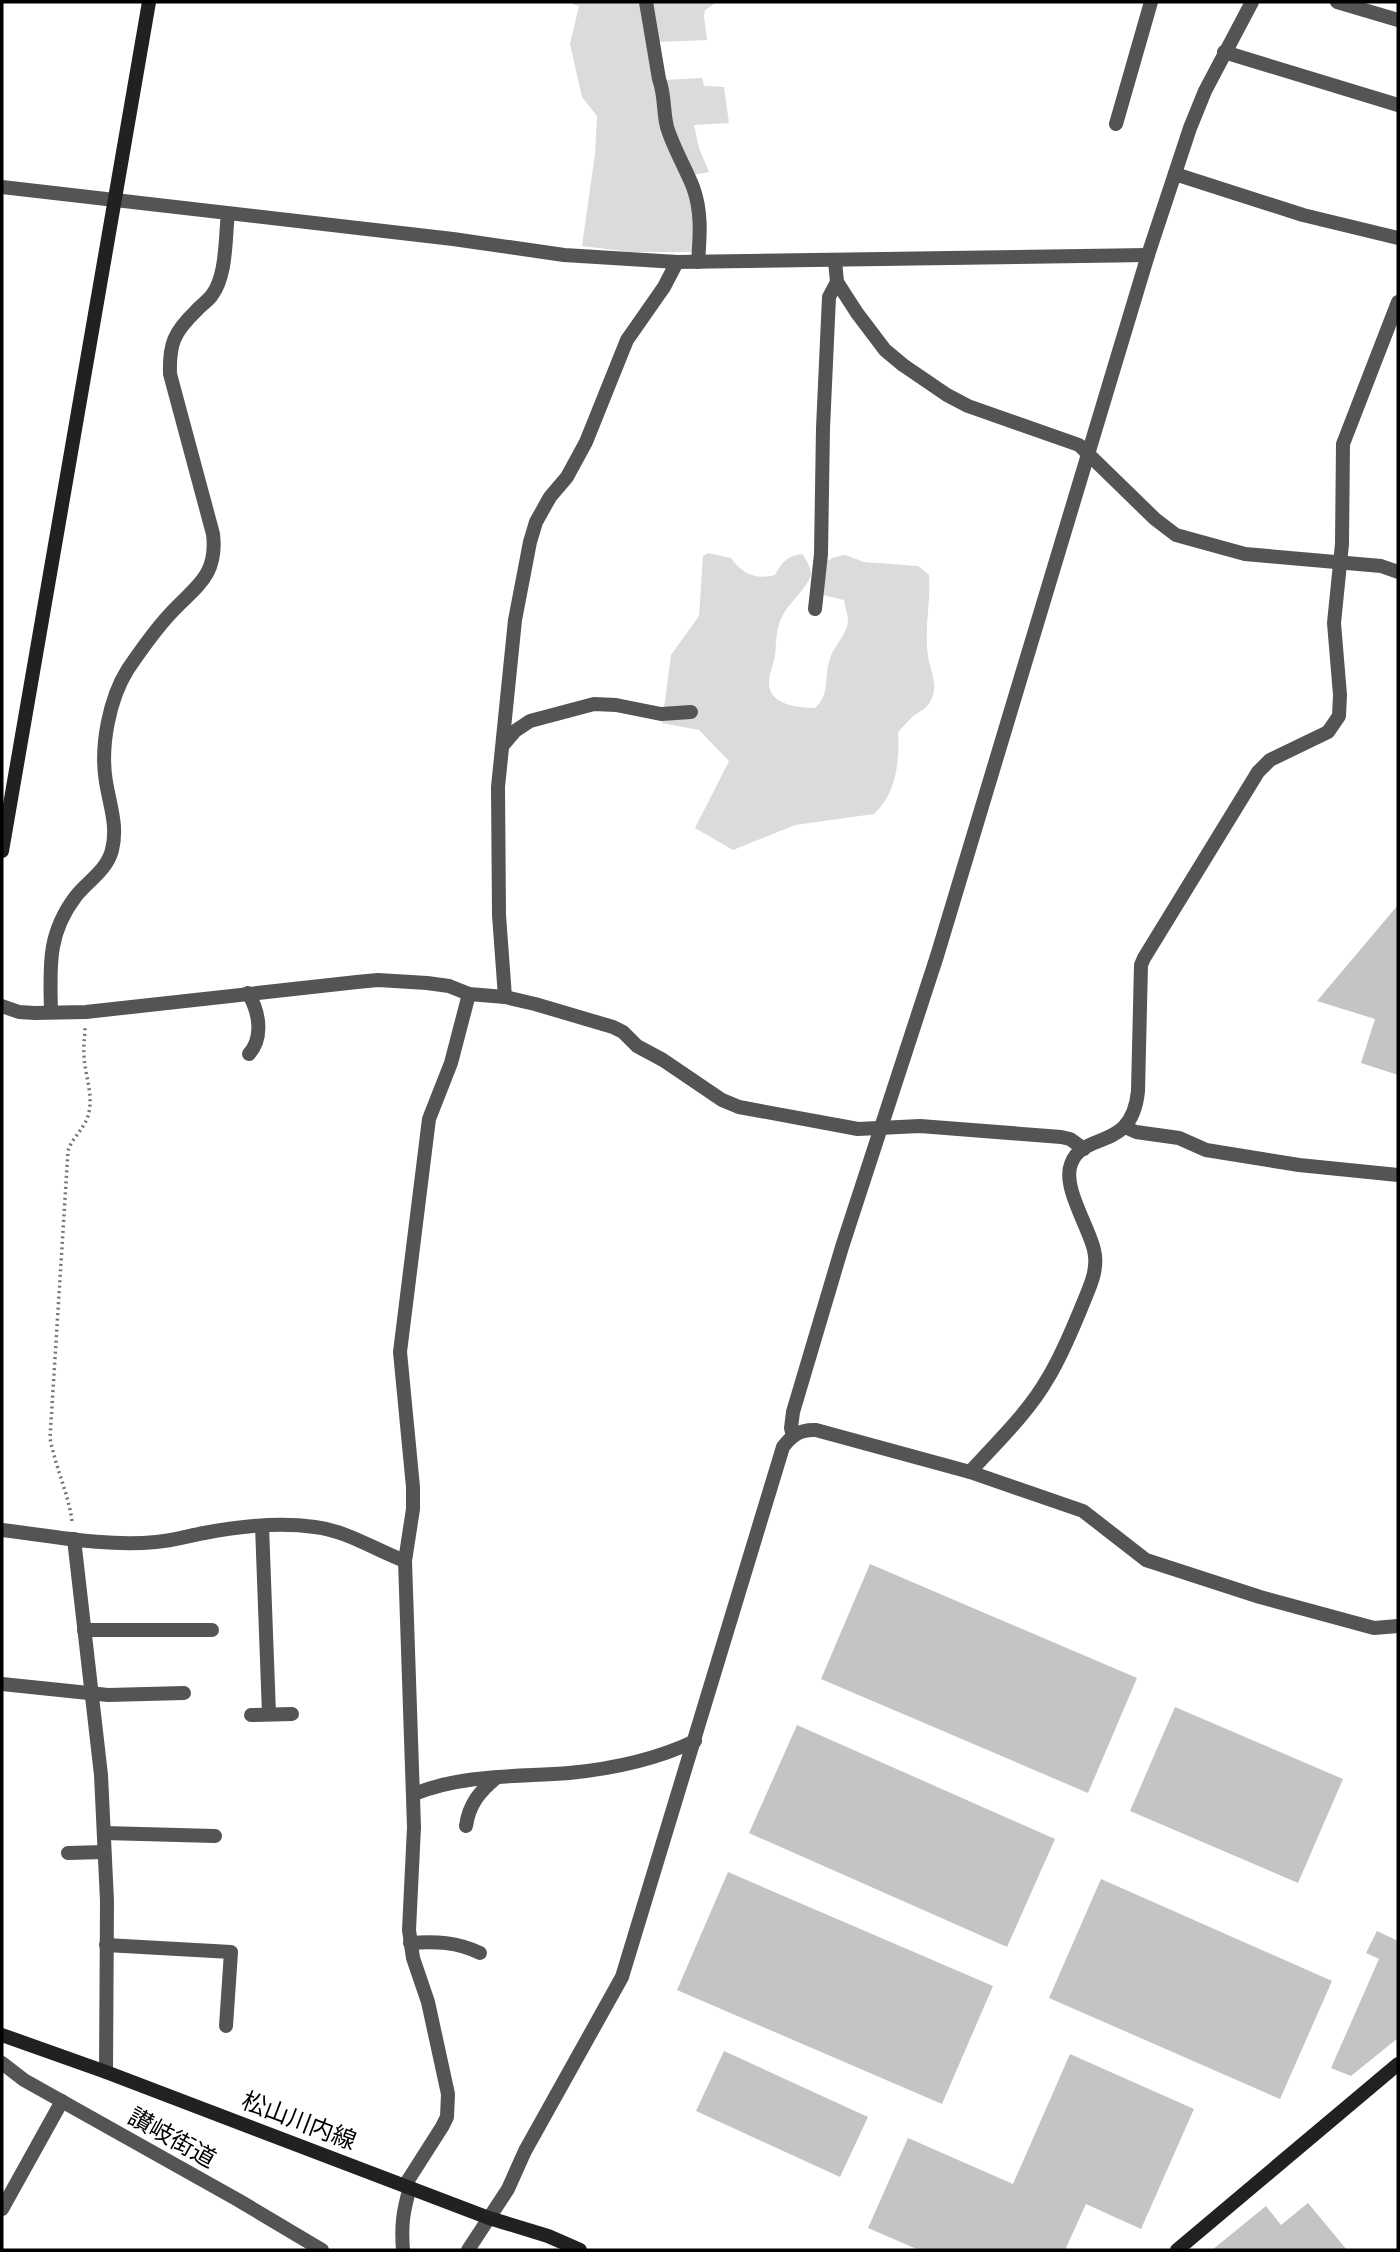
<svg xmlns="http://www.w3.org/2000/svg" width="1400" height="2252" viewBox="0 0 1400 2252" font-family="Jost,'Noto Sans JP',sans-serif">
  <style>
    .green { fill: #dbdbdb }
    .building { fill: #c4c4c4 }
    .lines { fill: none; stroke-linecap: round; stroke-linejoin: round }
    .path { stroke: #767676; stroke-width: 3.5; stroke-dasharray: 2 3.5; stroke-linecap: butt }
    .street { stroke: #545454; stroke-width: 14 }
    .secondary { stroke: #212121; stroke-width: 14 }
    .labels { text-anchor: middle; stroke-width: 7; stroke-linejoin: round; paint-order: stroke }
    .street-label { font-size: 24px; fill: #000; stroke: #fff }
  </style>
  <rect width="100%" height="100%" fill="#fff"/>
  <g class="green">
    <path d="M573,2H717L705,10L704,16L707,40L659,42L664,80L702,78L704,86L724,87L729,123L694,125L699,148L709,172L683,177L695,212L693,252H631L582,246L595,154L597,116L582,97L570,44L579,6L572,4Z"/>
    <path d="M708,553L731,558C742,574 756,580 775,575C782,562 787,556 802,554C806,559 811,567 811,574C810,584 790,603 784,613C775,628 777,639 775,655C774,664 769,673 769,682C768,705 798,708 815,708C830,695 824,679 829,662C832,647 846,637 848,622C848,615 845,607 844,600L823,595L827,561L835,557L845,555L864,562L918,566L929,575C931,602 924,628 928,656C930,670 938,684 932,698C928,708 921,711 913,716C908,721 903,727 898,732C900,761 896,794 874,814L795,825L733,850L695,828L729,761L699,730L662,723L671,655L699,616L703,556Z"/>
  </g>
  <g class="building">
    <path d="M1398,905V1075L1361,1063L1375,1019L1317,1001Z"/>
    <path d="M870,1564L1137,1678L1088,1793L821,1679Z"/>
    <path d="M1175,1707L1343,1779L1298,1883L1130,1811Z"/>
    <path d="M797,1725L1055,1839L1007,1947L749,1833Z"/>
    <path d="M728,1872L993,1986L942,2104L677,1990Z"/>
    <path d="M1101,1879L1332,1981L1280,2099L1049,1998Z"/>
    <path d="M1377,1931L1398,1941V2038L1351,2076L1331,2068L1379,1959L1366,1953Z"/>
    <path d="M724,2051L868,2117L840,2177L696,2111Z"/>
    <path d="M1070,2054L1194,2109L1141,2229L1086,2204L1065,2250H919L868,2228L908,2138L1013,2184Z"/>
    <path d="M1308,2203L1347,2250H1212L1266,2206L1281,2225Z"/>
  </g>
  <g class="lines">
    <path class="path" d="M72,1521C68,1492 55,1466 50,1438L68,1151C72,1137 86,1128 89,1112C93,1094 85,1075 84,1056C83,1047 85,1038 85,1028"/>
    <g class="street">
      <path d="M646,2L659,79C665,95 663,111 667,127C673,147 685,167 693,187C702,211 700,236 698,262"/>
      <path d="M1337,2L1398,20"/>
      <path d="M1224,52L1398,105"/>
      <path d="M1116,124L1151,2"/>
      <path d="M1175,174L1303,215L1398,238"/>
      <path d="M2,187L453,239L564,255L677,262L1148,255"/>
      <path d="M835,261L837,282L857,313L885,350L903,365L947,395L968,406L1079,445L1155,519L1176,535L1245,554L1381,566L1398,572"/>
      <path d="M815,609L821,554L823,428L829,297L837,282"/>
      <path d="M504,744L515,731L530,721L594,704L616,705L661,714L691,712"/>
      <path d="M248,993C259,1011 264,1037 249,1054"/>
      <path d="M505,997L499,915L498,787L515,620L530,542L536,522L550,497L567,477L586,442L627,340L664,287L677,262"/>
      <path d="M2,1006L19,1012L35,1013L86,1012L357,982L378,980L427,983L449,986L469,994L505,997L535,1004L613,1027L623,1032L637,1046L663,1060L722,1100L739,1107L858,1129L920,1126L1061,1137L1070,1139L1084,1149"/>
      <path d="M51,1012C50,966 47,934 76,896C88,881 107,870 112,850C118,826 110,806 106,782C100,747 109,699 128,669C141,650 155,630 170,614C196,586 218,576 213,534L170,374C169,344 174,332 196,311C201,305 208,301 212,295C227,275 225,238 228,214"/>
      <path d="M1125,1127L1136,1132L1179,1138L1206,1150L1299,1165L1398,1175"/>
      <path d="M793,1436L791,1428L793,1412L842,1247L937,956L1148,255L1190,128L1205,91L1252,2"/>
      <path d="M970,1472C997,1442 1028,1413 1048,1378C1062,1355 1072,1330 1082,1306C1089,1288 1099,1270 1094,1250C1089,1227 1062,1187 1071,1164C1083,1130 1132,1153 1138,1091L1141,965L1144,958L1258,772L1270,760L1328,732L1339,716L1340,695L1334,623L1342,544L1343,444L1398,302"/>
      <path d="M262,1526L269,1714"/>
      <path d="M2,1530C52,1536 106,1547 156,1542C172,1541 188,1536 204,1533C240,1526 279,1522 315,1527C348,1531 375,1550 405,1561"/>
      <path d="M74,1539L101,1775L107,1901L106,2072"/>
      <path d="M84,1630H212"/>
      <path d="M2,1684L108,1695L184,1693"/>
      <path d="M251,1715L292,1714"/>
      <path d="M414,1794C463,1774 518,1777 569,1773C611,1769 657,1759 695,1741"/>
      <path d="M466,1826C469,1804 480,1791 497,1777"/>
      <path d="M104,1833L215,1836"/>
      <path d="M68,1853L104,1852"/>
      <path d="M410,1943C436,1941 457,1942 480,1953"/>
      <path d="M106,1945L231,1952L226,2026"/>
      <path d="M2,2063L24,2080L238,2200L322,2250"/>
      <path d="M405,2185L442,2127L447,2117L448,2094L428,2002L413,1958L409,1930L414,1827L405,1561L413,1509V1487L400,1352L429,1119L451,1063L469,994"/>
      <path d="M2,2209L62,2101"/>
      <path d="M403,2250C401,2225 403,2212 410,2187"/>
      <path d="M468,2250L508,2189L525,2151L622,1977L783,1447C792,1435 801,1429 816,1430L970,1472L1083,1511L1146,1560L1260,1597L1374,1628L1398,1626"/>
    </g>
    <g class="secondary">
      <path d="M2,851L149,2"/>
      <path d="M2,2035L106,2072L489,2218L548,2236L580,2250"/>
      <path d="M1177,2250L1398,2064"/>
    </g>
  </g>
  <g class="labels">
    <g class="street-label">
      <text transform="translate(299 2121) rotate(21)" y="8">松山川内線</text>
      <text transform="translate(172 2138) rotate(29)" y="8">讃岐街道</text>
    </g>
  </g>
  <rect width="1400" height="2252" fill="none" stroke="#000000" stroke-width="7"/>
</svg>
